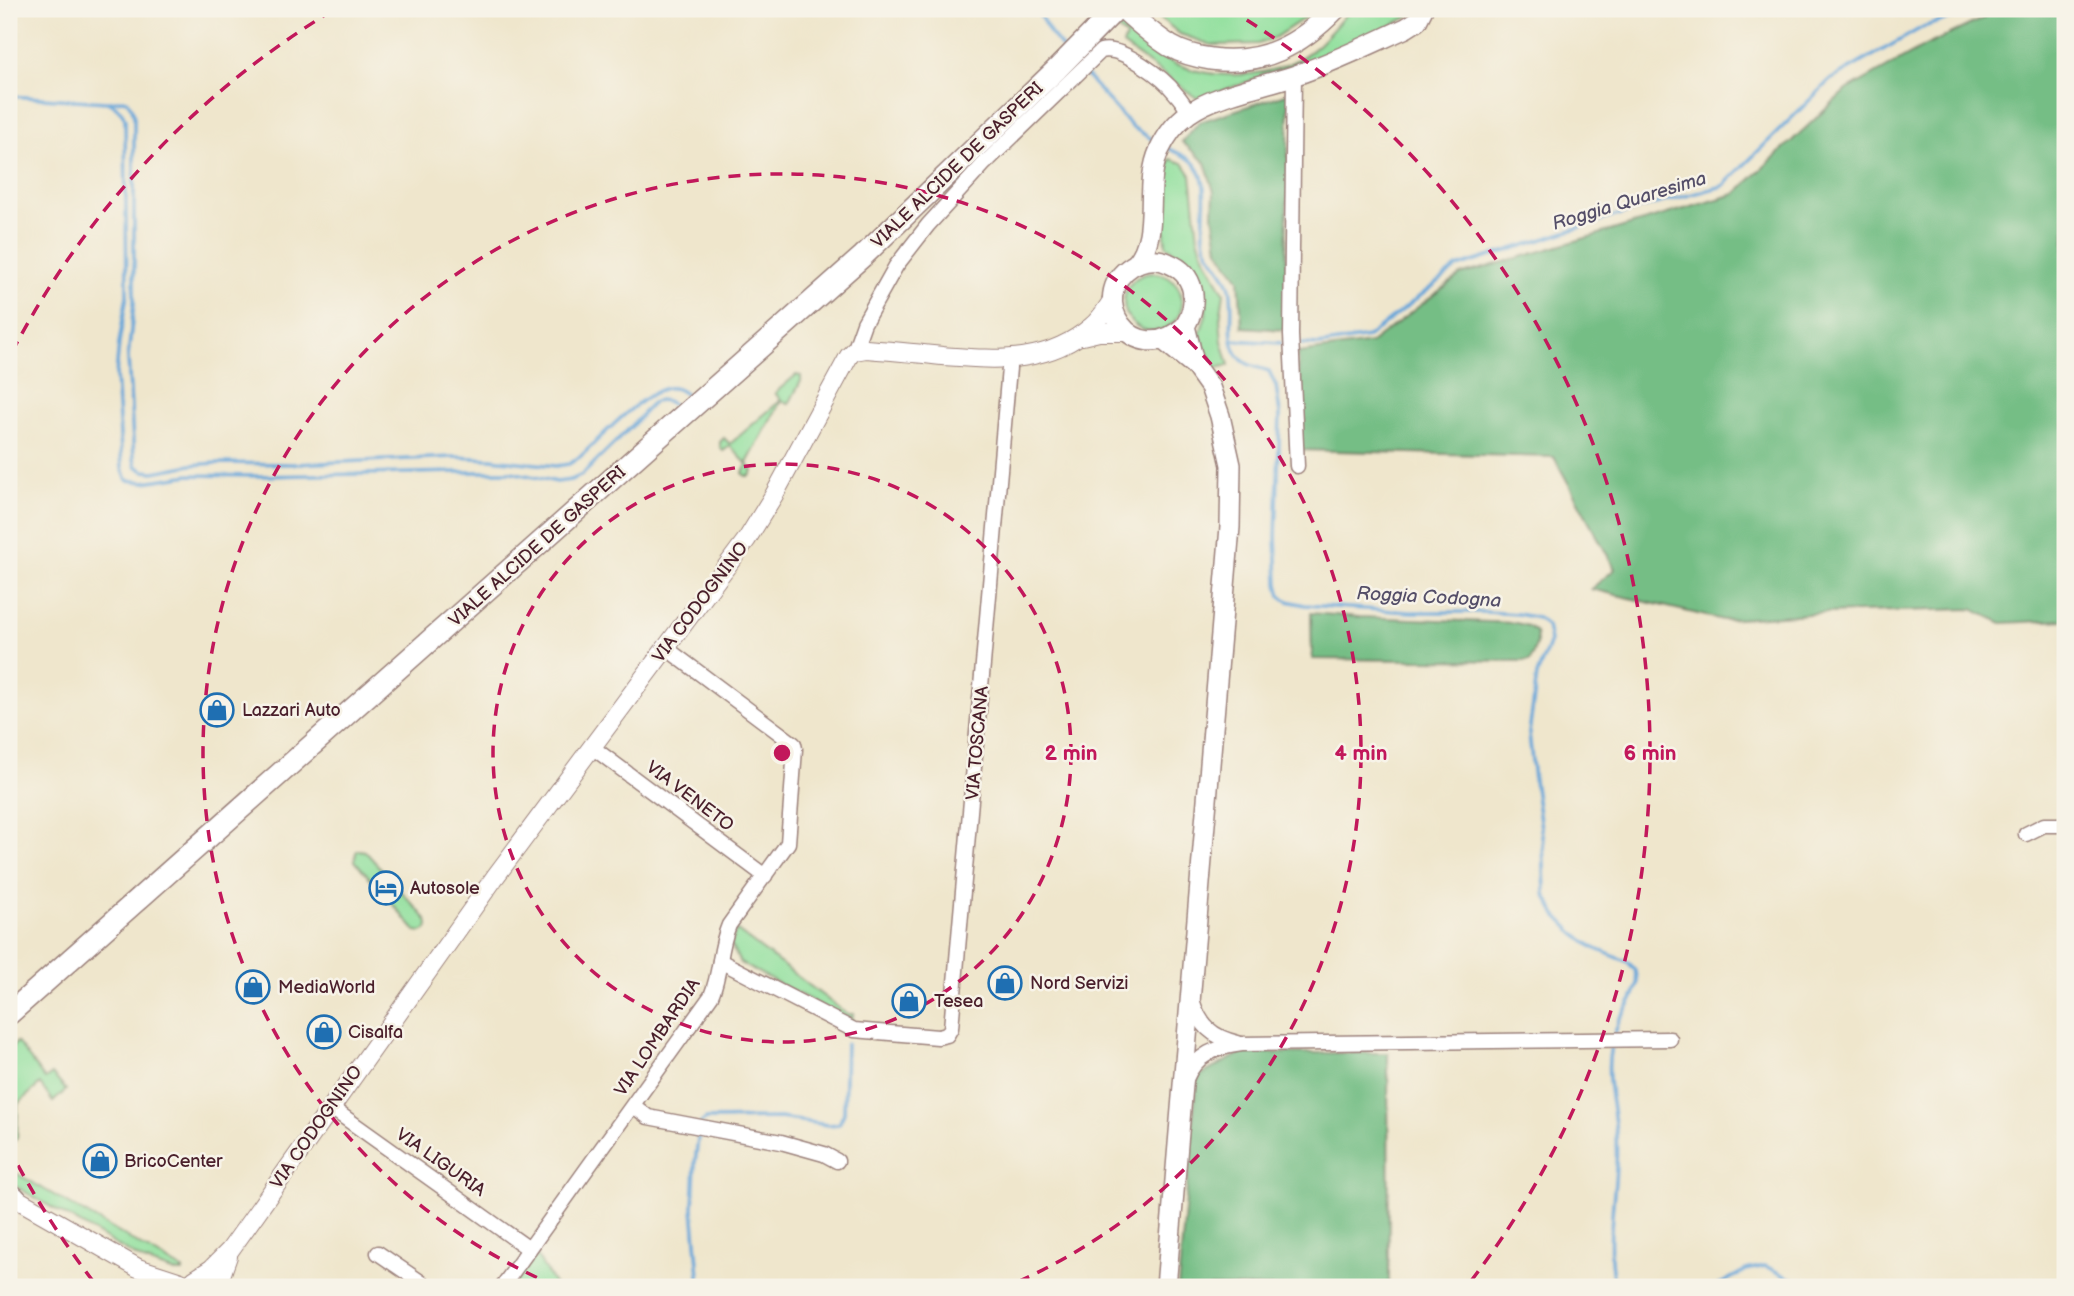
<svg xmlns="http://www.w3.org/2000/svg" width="2074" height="1296" viewBox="0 0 2074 1296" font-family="'Balsamiq Sans',sans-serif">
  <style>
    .green { fill: #92e09e; stroke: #6e8064; stroke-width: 2 }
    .forest { fill: #75be85; stroke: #606e58; stroke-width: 2 }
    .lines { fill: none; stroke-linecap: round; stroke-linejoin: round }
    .stream { stroke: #66a6d9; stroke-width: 3.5 }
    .minor-casing { stroke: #9c827c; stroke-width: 17 }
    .tertiary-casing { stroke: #9c827c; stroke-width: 20 }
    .secondary-casing { stroke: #9c827c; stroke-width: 22 }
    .primary-casing { stroke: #9c827c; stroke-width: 24 }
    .minor { stroke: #fff; stroke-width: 14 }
    .tertiary { stroke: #fff; stroke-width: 18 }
    .secondary { stroke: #fff; stroke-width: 19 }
    .primary { stroke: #fff; stroke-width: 21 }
    .ring { fill: none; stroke: #c2185b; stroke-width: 3.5; stroke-dasharray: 12 9 }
    .labels { text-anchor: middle; stroke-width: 5; stroke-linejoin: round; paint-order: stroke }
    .street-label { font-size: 18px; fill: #4a1f2b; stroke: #f7f3e8 }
    .poi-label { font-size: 18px; fill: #4a1f2b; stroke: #f7f3e8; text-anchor: start }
    .water-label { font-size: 19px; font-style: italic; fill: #544e68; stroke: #f7f3e8 }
    .centre { fill: #c2185b; stroke: #f7f3e8; stroke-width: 3.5 }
    .ring-label { font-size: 21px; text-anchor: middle; font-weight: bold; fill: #c2185b; stroke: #f7f3e8; stroke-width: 5; stroke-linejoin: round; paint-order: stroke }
  </style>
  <rect width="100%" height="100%" fill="#f7f3e8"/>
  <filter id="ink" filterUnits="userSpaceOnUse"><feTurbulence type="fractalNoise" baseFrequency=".0143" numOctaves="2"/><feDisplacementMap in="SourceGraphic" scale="14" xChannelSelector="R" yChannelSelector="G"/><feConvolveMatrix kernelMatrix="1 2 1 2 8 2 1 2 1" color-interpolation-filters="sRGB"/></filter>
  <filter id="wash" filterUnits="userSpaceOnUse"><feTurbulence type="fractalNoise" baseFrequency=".00686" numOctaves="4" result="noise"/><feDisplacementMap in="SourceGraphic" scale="28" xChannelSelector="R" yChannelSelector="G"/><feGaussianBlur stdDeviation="1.57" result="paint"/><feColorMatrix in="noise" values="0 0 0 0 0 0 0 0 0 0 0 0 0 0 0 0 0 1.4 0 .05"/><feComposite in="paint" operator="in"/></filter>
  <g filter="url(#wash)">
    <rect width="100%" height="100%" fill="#efe6cc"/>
    <g class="green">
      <path d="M1149,9H1318L1274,38L1258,44L1212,45L1180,34Z"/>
      <path d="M1351,9H1414L1408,17L1351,46L1198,99L1123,45L1126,36L1116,28L1120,24C1137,38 1155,55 1176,64C1222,83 1281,78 1318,45C1330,34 1340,20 1351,9Z"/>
      <path d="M1170,159L1183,163L1191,175L1198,238L1203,253L1224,293L1220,319L1222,341L1229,365L1212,369L1200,334L1206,314V289L1192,265L1166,245C1162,216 1163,187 1170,159Z"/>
      <circle cx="1153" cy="302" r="29"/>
      <path d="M796,375L801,376V381L789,404L781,401L747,463L753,471L750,476H746L743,473L747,464L730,446L723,451L720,447V442L724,438L730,444L781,400L775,393Z"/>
      <path d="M359,850L365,851L427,920L428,925L427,929L422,932L416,931L355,861L356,852Z"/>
      <path d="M736,930L847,1014H853L852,1022L740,963L731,945Z"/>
      <path d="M17,1042L45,1079L52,1074L66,1090L53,1102L40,1084L18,1104L17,1138L13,1142L9,1137V1050Z"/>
      <path d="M16,1173L183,1270V1272H175L144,1261L15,1186Z"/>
      <path d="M536,1255L556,1287H512Z"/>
    </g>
    <g class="forest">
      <path d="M1985,9H2065V620L2002,623L1972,609L1822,613L1723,620L1591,589L1615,569L1554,457L1300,450L1298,353L1371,343L1460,275L1735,194L1845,91L1925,46L1984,18Z"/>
      <path d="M1289,93L1285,330L1242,327L1239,279L1218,249L1213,214L1214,192L1205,162L1182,142L1199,122Z"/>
      <path d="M1311,613L1359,617L1516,623L1528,626L1536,632L1537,642L1530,661L1312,659Z"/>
      <path d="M1241,1053H1388L1389,1287H1178L1197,1077Z"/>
    </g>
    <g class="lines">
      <g class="stream">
        <path d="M1036,9L1050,33L1064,50"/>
        <path d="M1083,72L1132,127L1155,141"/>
        <path d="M9,96L107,102C116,105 122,110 125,119L127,295L119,343L116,375L122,468L127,480L144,482L190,475L260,476L460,472H512L557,482L571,480L582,475L632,426L652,403L659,400L667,401L676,406"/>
        <path d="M109,102L122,100L127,101L132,108L134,117V303L128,357L134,459L136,466L144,471L154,472L191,465L216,463L295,464L455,457L491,459L556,466L569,464L581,456C598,440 650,384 673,388C678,388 683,392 687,395"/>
        <path d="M1168,148C1175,152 1185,155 1192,161C1214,180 1199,218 1205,243C1209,258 1224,270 1229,285C1238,309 1220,350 1248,364C1255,367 1262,369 1269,371L1276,386L1280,413L1276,538L1278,584L1281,596L1288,601L1305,605L1410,612H1487L1518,614L1538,618L1547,626L1550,641L1537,675L1529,733L1534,780L1543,842L1545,894L1556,915L1575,934L1594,948L1628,962L1636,971L1638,984L1632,1000L1619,1020L1614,1036"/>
        <path d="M1232,340L1281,343"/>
        <path d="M1302,344L1319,345L1368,337L1457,267L1640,208L1723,186L1830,80L1923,27L1973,11V9"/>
        <path d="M1612,1043C1604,1070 1612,1098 1615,1124C1622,1178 1602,1234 1615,1287"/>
        <path d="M701,1123L706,1119L780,1118L828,1125L839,1124L844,1113L846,1044"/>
        <path d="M699,1131L695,1163L693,1208L700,1287"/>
        <path d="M1715,1287L1746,1270L1765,1266L1808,1287"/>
      </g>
    </g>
  </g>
  <g filter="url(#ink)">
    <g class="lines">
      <defs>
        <g id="minor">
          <path d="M1294,76L1291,335L1297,466"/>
          <path d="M854,351L864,323L896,266L928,225L983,165L1101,51C1121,45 1164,78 1176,94C1181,99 1185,106 1189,112"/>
          <path d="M592,747L765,876"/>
          <path d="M2026,834L2044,825H2065"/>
          <path d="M720,961L854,1030L938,1037L947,1035L951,1028L1009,368L1008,360"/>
          <path d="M1192,1000C1200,1025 1211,1037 1238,1043"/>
          <path d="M1186,1079C1196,1054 1217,1047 1242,1044L1670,1039"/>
          <path d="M634,1106L648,1117L781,1142L824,1154L837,1161"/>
          <path d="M330,1107L529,1249"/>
          <path d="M378,1253L428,1287"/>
          <path d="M502,1287L711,996C721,973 719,948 729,925L788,843L795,749L794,744L666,648"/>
        </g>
        <g id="tertiary">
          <path d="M1082,336L1099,332H1128"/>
          <path d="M15,1198L138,1268L181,1282"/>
          <path d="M194,1280L211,1269L230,1250L495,877L747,539L774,495L849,356L854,351L866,349C892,351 917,353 942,356C997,360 1047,365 1092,326C1100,320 1106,309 1112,301"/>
          <path d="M217,1287L228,1256"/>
        </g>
        <g id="secondary">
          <path d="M1136,264C1162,232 1143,187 1159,151C1166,136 1174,124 1188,114C1213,95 1262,86 1293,76C1332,63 1368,45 1406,28L1417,21L1423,9"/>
          <path d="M1185,326C1133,373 1084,296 1132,266C1143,259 1157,258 1168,263C1196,274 1199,303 1185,326L1195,366"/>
          <path d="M1163,340L1195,366L1210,387L1220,416L1231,465L1230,527L1166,1287"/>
        </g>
        <g id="primary">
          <path d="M1124,9C1138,22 1154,36 1170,46C1182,53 1197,57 1211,59C1262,66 1300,45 1335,9"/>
          <path d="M9,1014L863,256L1057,69L1116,9"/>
          <path d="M9,1193L15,1198"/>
        </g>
      </defs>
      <use href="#minor" class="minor-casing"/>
      <use href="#tertiary" class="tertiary-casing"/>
      <use href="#secondary" class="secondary-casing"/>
      <use href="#primary" class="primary-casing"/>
      <use href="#minor" class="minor"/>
      <use href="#tertiary" class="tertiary"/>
      <use href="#secondary" class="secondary"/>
      <use href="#primary" class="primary"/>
    </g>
  </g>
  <g class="ring">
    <circle cx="782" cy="753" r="289"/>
    <path d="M556 1286A579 579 0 1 1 1008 1286"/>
    <path d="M93 1281A868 868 0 0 1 12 1154M12 352A868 868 0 0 1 335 9M1229 9A868 868 0 0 1 1471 1281"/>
  </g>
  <defs>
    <symbol id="shop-ring" viewBox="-11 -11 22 22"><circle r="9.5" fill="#f7f3e8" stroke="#1f6fb2" stroke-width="1.5"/><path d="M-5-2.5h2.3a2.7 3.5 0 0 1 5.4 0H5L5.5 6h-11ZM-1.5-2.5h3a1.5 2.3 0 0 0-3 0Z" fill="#1f6fb2"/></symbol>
    <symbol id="hotel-ring" viewBox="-11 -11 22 22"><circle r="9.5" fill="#f7f3e8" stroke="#1f6fb2" stroke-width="1.5"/><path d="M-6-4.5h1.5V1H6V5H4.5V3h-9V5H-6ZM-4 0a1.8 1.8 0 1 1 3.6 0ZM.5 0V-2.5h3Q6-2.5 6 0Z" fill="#1f6fb2"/></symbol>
  </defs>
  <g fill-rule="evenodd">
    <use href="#shop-ring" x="198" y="691" width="38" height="38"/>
    <use href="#hotel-ring" x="367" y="869" width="38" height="38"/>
    <use href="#shop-ring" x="986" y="964" width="38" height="38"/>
    <use href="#shop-ring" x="234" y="968" width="38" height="38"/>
    <use href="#shop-ring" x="890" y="982" width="38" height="38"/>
    <use href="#shop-ring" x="305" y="1013" width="38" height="38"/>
    <use href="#shop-ring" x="81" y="1142" width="38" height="38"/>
  </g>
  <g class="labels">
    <g class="street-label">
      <text transform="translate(957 165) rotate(-44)" y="6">VIALE ALCIDE DE GASPERI</text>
      <text transform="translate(537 546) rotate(-42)" y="6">VIALE ALCIDE DE GASPERI</text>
      <text transform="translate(700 602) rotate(-53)" y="6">VIA CODOGNINO</text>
      <text transform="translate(977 743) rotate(-85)" y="6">VIA TOSCANA</text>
      <text transform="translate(690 796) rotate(37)" y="6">VIA VENETO</text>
      <text transform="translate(657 1037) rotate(-56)" y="6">VIA LOMBARDIA</text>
      <text transform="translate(316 1127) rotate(-55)" y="6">VIA CODOGNINO</text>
      <text transform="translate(441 1162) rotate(35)" y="6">VIA LIGURIA</text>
    </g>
    <g class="poi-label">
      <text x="242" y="716">Lazzari Auto</text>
      <text x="410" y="894">Autosole</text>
      <text x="1030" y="989">Nord Servizi</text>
      <text x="278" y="993">MediaWorld</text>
      <text x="934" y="1007">Tesea</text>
      <text x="348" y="1038">Cisalfa</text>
      <text x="124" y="1167">BricoCenter</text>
    </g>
    <g class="water-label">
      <text transform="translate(1629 200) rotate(-17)" y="7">Roggia Quaresima</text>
      <text transform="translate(1429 596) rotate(3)" y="7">Roggia Codogna</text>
    </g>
  </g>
  <circle cx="782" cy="753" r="10" class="centre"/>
  <g class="ring-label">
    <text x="1071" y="760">2 min</text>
    <text x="1361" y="760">4 min</text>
    <text x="1650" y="760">6 min</text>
  </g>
  <rect width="2074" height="1296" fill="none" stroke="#f7f3e8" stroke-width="35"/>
</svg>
